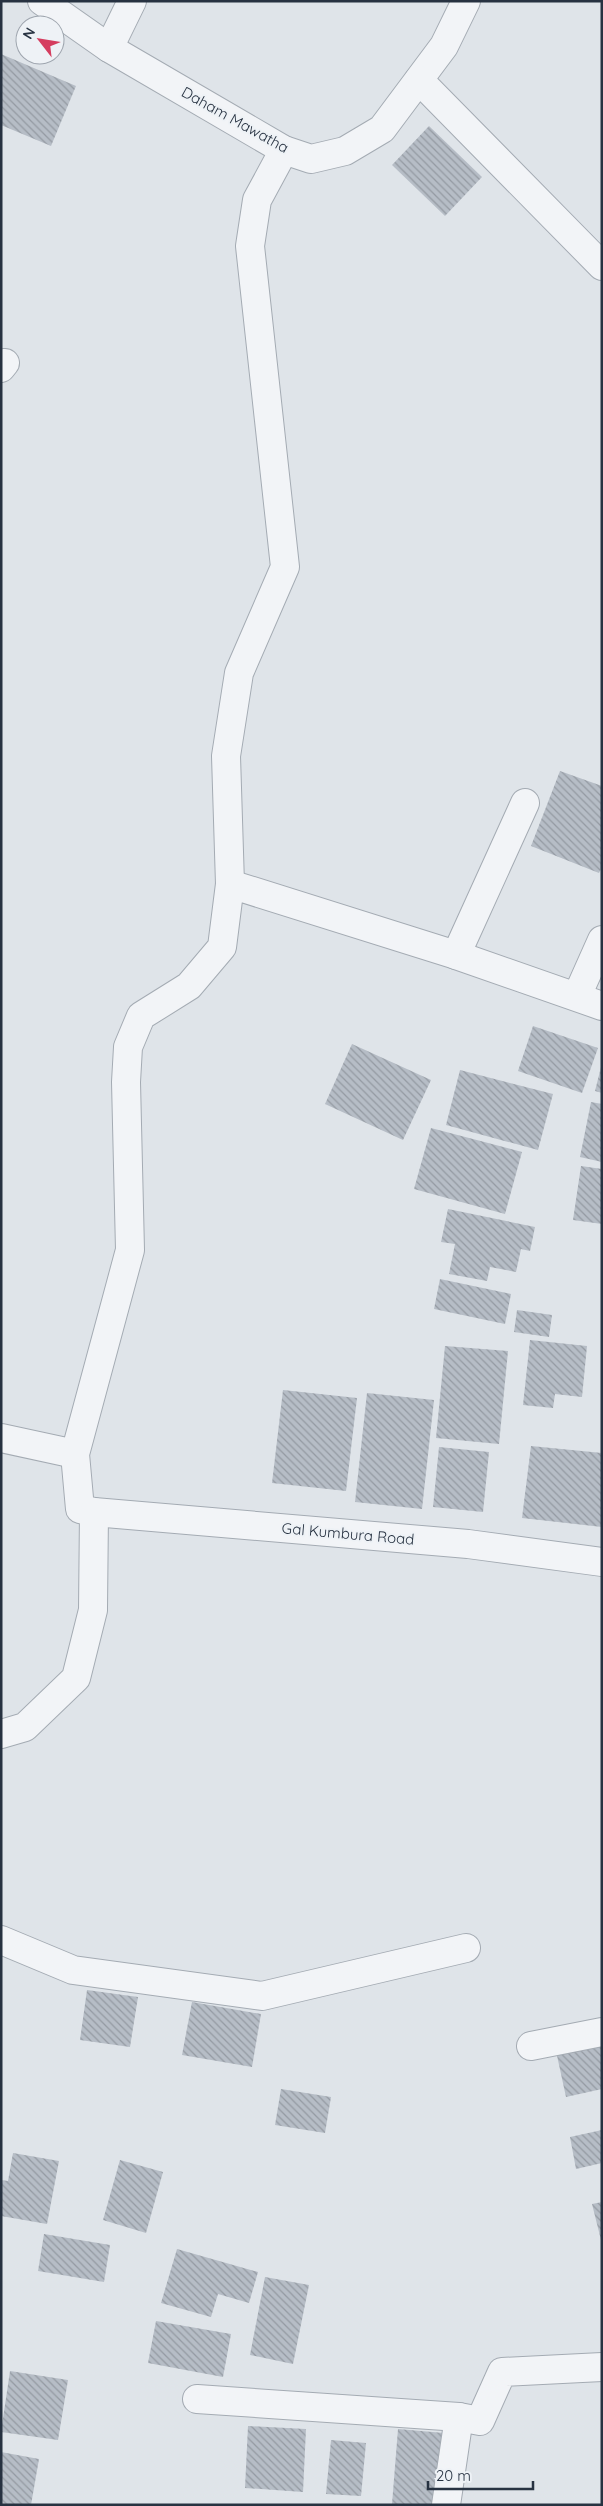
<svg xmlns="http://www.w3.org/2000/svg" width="603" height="2506" viewBox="0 0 603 2506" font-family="Quicksand,sans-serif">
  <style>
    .building { fill: url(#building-back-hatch) }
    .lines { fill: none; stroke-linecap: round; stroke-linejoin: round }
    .minor-casing { stroke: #a4abb3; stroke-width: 30 }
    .minor { stroke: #f2f4f7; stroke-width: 28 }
    .labels { text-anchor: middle; stroke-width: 4; stroke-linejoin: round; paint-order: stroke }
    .street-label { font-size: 15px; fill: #273241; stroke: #eef2f6 }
  </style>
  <defs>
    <pattern id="building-back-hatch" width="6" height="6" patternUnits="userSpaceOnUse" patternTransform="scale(1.25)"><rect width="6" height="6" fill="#b6bdc6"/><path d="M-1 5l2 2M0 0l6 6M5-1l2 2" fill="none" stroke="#949aa2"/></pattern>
  </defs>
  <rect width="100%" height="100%" fill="#dfe4e9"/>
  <g class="building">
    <path d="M1,54L76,86L51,146L1,125Z"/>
    <path d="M429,126L482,177L445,216L392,165Z"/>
    <path d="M560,771L602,786V867L599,873L531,846Z"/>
    <path d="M533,1026L598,1048L582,1093L518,1071Z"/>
    <path d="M352,1044L431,1080L403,1140L325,1104Z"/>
    <path d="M601,1067H602V1093L595,1091Z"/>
    <path d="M460,1070L553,1094L538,1150L446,1125Z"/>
    <path d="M591,1102L602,1104V1162L580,1157Z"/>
    <path d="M431,1128L522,1152L505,1214L414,1189Z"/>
    <path d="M581,1166L602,1169V1224L573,1220Z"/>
    <path d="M448,1209L535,1227L530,1251L521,1249L516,1272L490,1267L487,1281L449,1274L455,1244L441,1242Z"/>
    <path d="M440,1279L511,1294L505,1324L434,1309Z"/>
    <path d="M517,1310L552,1315L549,1337L514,1332Z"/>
    <path d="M530,1340L587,1346L582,1397L555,1394L553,1408L523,1405Z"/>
    <path d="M445,1346L508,1351L499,1444L436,1438Z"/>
    <path d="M283,1390L357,1398L346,1491L272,1483Z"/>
    <path d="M367,1393L434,1400L422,1509L355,1502Z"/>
    <path d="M531,1446L602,1453V1527L522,1518Z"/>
    <path d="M439,1447L489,1452L483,1512L433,1507Z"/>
    <path d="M87,1990L138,1997L130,2047L80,2040Z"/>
    <path d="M192,2002L261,2014L252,2067L182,2055Z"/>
    <path d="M602,2041V2089L566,2097L556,2051Z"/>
    <path d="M281,2089L331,2097L325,2133L275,2125Z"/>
    <path d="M602,2130V2163L576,2169L570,2137Z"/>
    <path d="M13,2153L59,2161L47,2224L1,2216V2180L8,2181Z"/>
    <path d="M120,2160L163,2172L146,2233L103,2220Z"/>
    <path d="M602,2202V2239L601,2240L592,2204Z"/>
    <path d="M44,2234L110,2245L104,2282L38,2271Z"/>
    <path d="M177,2249L258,2272L249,2303L218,2294L211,2317L161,2303Z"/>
    <path d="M265,2277L309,2285L293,2364L250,2355Z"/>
    <path d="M156,2321L231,2334L223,2377L148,2363Z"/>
    <path d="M10,2371L68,2380L58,2440L1,2432Z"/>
    <path d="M248,2426L306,2429L303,2492L245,2488Z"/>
    <path d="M398,2429L444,2433L438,2505L392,2504Z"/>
    <path d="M331,2440L366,2443L361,2496L326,2494Z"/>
    <path d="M1,2452L39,2459L31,2505H1Z"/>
  </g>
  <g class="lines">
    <defs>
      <g id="minor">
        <path d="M42,1L109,48L284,150L311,159L345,151L382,129L444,46L466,1"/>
        <path d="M109,48L132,1"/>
        <path d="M419,80L602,266"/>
        <path d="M1,368L5,363"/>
        <path d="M230,884L226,756L239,673L285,567L250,246L257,200L284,150"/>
        <path d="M456,955L525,803"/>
        <path d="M577,996L602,940"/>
        <path d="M602,1006L456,955L230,884L222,947L189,986L141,1016L128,1047L126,1082L130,1250L75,1454L80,1509L94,1512L468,1544L602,1562"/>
        <path d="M1,1438L75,1454"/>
        <path d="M1,1734L25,1727L76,1678L93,1610L94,1512"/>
        <path d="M1,1940L73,1970L262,1996L466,1948"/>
        <path d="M531,2046L602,2032"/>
        <path d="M197,2399L459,2417"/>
        <path d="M446,2505L459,2417L480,2421L502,2372L602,2367"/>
      </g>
    </defs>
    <use href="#minor" class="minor-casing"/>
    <use href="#minor" class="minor"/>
  </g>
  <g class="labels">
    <g class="street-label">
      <text transform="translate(235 120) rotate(29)" y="5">Daham Mawatha</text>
      <text transform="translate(348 1534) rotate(5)" y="5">Gal Kumbura Road</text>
    </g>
  </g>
  <rect width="603" height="2506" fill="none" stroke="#273241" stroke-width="5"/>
  <g transform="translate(40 40) rotate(301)"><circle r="24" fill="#eef2f6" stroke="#9ea5ae"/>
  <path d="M0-4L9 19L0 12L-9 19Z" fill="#d53d5f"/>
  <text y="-8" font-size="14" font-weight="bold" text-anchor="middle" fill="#273241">N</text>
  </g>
  <path d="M428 2481v8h105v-8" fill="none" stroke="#273241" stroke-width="2.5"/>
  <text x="436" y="2481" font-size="15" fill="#273241" stroke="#eef2f6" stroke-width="4" paint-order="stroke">20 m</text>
</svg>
